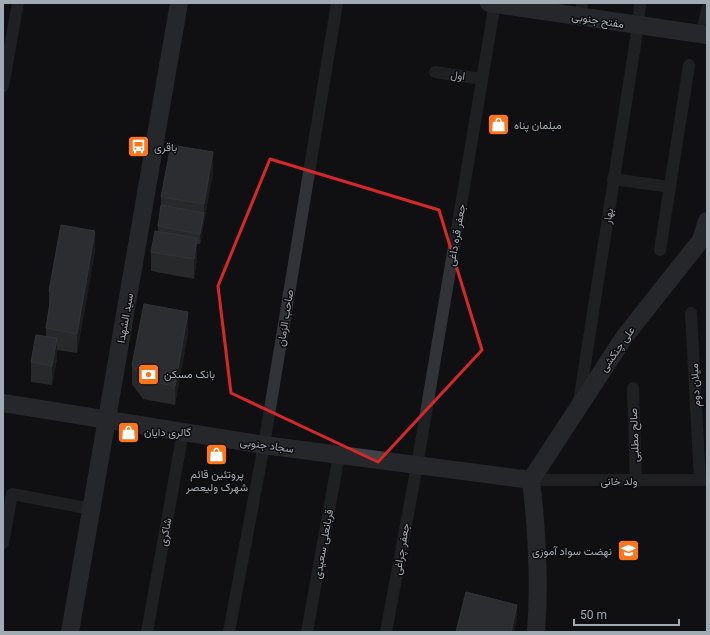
<svg xmlns="http://www.w3.org/2000/svg" width="710" height="635" viewBox="0 0 710 635" font-family="Roboto,Vazirmatn,sans-serif">
  <style>
    .lines { fill: none; stroke-linecap: round; stroke-linejoin: round }
    .street { stroke: #313337; stroke-width: 12 }
    .secondary { stroke: #3f4347; stroke-width: 18 }
    .wall { fill: #43474a }
    .shaded-wall { fill: #2a2c2f }
    .building { fill: #4d5155; stroke: #5a5f64 }
    .marked { fill: none; stroke: #d62828; stroke-width: 3; stroke-linejoin: round }
    .labels { text-anchor: middle; stroke-width: 3; stroke-linejoin: round; paint-order: stroke }
    .street-label { font-size: 11px; fill: #a0abb3; stroke: #0b0b0d }
    .poi-label { font-size: 11px; fill: #a0abb3; stroke: #0b0b0d; text-anchor: start }
  </style>
  <rect width="100%" height="100%" fill="#101012"/>
  <g class="lines">
    <g class="street">
      <path d="M581,17L582,3"/>
      <path d="M702,34L707,9"/>
      <path d="M435,72L482,79"/>
      <path d="M3,86L18,3"/>
      <path d="M613,179L670,187"/>
      <path d="M660,250L689,65"/>
      <path d="M691,313L700,480"/>
      <path d="M633,388L636,482"/>
      <path d="M579,402L638,26L640,3"/>
      <path d="M531,480H707"/>
      <path d="M3,543L12,494L91,509"/>
      <path d="M147,632L183,432"/>
      <path d="M229,632L264,445L337,3"/>
      <path d="M307,632L339,455"/>
      <path d="M386,632L417,466L495,3"/>
    </g>
    <g class="secondary">
      <path d="M489,3L707,35"/>
      <path d="M3,403L264,445L531,480"/>
      <path d="M531,480L625,336L701,240L707,221"/>
      <path d="M531,480C537,531 540,581 536,632"/>
      <path d="M70,632L179,3"/>
    </g>
  </g>
  <g class="wall">
    <path d="M213,172L200,244H197V258L194,279L151,271V252L158,232V226L161,205V197Z"/>
    <path d="M95,250L77,353L57,350V358L52,385L31,382V362L46,336V328L49,306V291Z"/>
    <path d="M188,332L175,405L143,399L132,384V365Z"/>
  </g>
  <g class="shaded-wall">
    <path d="M213,152V172L200,244V234L204,213V204Z"/>
    <path d="M95,231V250L77,353V334Z"/>
    <path d="M197,238V258L194,279V259Z"/>
    <path d="M188,312V332L175,405V386Z"/>
    <path d="M57,338V358L52,385V366Z"/>
    <path d="M517,605V619L514,632H511Z"/>
  </g>
  <g class="building">
    <path d="M171,145L213,152L204,204L161,197Z"/>
    <path d="M161,205L204,213L200,234L158,226Z"/>
    <path d="M61,225L95,231L77,334L46,328L52,292L49,291Z"/>
    <path d="M155,231L197,238L194,259L151,252Z"/>
    <path d="M144,304L188,312L175,386L143,380L132,365Z"/>
    <path d="M36,335L57,338L52,366L31,362Z"/>
    <path d="M466,592L517,605L511,632H456Z"/>
  </g>
  <path d="M0 0H710V635H0ZM270,159L439,210L482,350L378,462L231,393L218,286Z" fill="#101012" fill-opacity=".55" fill-rule="evenodd"/>
  <path class="marked" d="M270,159L439,210L482,350L378,462L231,393L218,286Z"/>
  <defs>
    <symbol id="shop-square" viewBox="-11 -11 22 22"><rect x="-9" y="-9" width="18" height="18" rx="4" fill="#fd761c" stroke="#0b0b0d"/><path d="M-5-2.5h2.3a2.7 3.5 0 0 1 5.4 0H5L5.5 6h-11ZM-1.5-2.5h3a1.5 2.3 0 0 0-3 0Z" fill="#fff"/></symbol>
    <symbol id="bus-square" viewBox="-11 -11 22 22"><rect x="-9" y="-9" width="18" height="18" rx="4" fill="#fd761c" stroke="#0b0b0d"/><path d="M-5-6H5V4H4V6H2V4H-2V6H-4V4H-5ZM-3.5-4V0h7V-4ZM-3.5 1.2v1.5H-2V1.2ZM2 1.2v1.5H3.5V1.2Z" fill="#fff"/></symbol>
    <symbol id="bank-square" viewBox="-11 -11 22 22"><rect x="-9" y="-9" width="18" height="18" rx="4" fill="#fd761c" stroke="#0b0b0d"/><path d="M-6-4H6V4H-6ZM0-2.3a2.3 2.3 0 1 0 0 4.6a2.3 2.3 0 1 0 0-4.6Z" fill="#fff"/></symbol>
    <symbol id="school-square" viewBox="-11 -11 22 22"><rect x="-9" y="-9" width="18" height="18" rx="4" fill="#fd761c" stroke="#0b0b0d"/><path d="M0-5L7-2L0 1L-7-2ZM-4 1L0 2.5L4 1V4Q0 6-4 4Z" fill="#fff"/></symbol>
  </defs>
  <g fill-rule="evenodd">
    <use href="#shop-square" x="486" y="112" width="25" height="25"/>
    <use href="#bus-square" x="126" y="134" width="25" height="25"/>
    <use href="#bank-square" x="136" y="362" width="25" height="25"/>
    <use href="#shop-square" x="116" y="420" width="25" height="25"/>
    <use href="#shop-square" x="204" y="442" width="25" height="25"/>
    <use href="#school-square" x="616" y="538" width="25" height="25"/>
  </g>
  <g class="labels">
    <g class="street-label">
      <text transform="translate(598 20) rotate(9)" y="4">مفتح جنوبی</text>
      <text transform="translate(458 75) rotate(8)" y="4">اول</text>
      <text transform="translate(608 216) rotate(-81)" y="4">بهار</text>
      <text transform="translate(456 235) rotate(-80)" y="4">جعفر قره داغی</text>
      <text transform="translate(125 318) rotate(-80)" y="4">سید الشهدا</text>
      <text transform="translate(285 318) rotate(-81)" y="4">صاحب الزمان</text>
      <text transform="translate(617 349) rotate(-55)" y="4">علی چنکشی</text>
      <text transform="translate(695 385) rotate(-93)" y="4">میلان دوم</text>
      <text transform="translate(634 435) rotate(-92)" y="4">صالح مطلبی</text>
      <text transform="translate(267 445) rotate(8)" y="4">سجاد جنوبی</text>
      <text x="619" y="485">ولد خانی</text>
      <text transform="translate(165 532) rotate(-80)" y="4">شاکری</text>
      <text transform="translate(323 544) rotate(-80)" y="4">قربانعلی سعیدی</text>
      <text transform="translate(401 549) rotate(-80)" y="4">جعفر چراغی</text>
    </g>
    <g class="poi-label">
      <text x="514" y="129">مبلمان پناه</text>
      <text x="154" y="151">باقری</text>
      <text x="164" y="378">بانک مسکن</text>
      <text x="144" y="436">گالری دایان</text>
      <text x="217" y="478" text-anchor="middle">پروتئین قائم<tspan x="217" dy="13">شهرک ولیعصر</tspan></text>
      <text x="612" y="555" text-anchor="end">نهضت سواد آموزی</text>
    </g>
  </g>
  <rect width="710" height="635" fill="none" stroke="#a0abb3" stroke-width="8"/>
  <path d="M574 619v6h105v-6" fill="none" stroke="#a0abb3" stroke-width="2"/>
  <text x="580" y="619" font-size="12" fill="#a0abb3" stroke="#0b0b0d" stroke-width="3" paint-order="stroke">50 m</text>
</svg>
